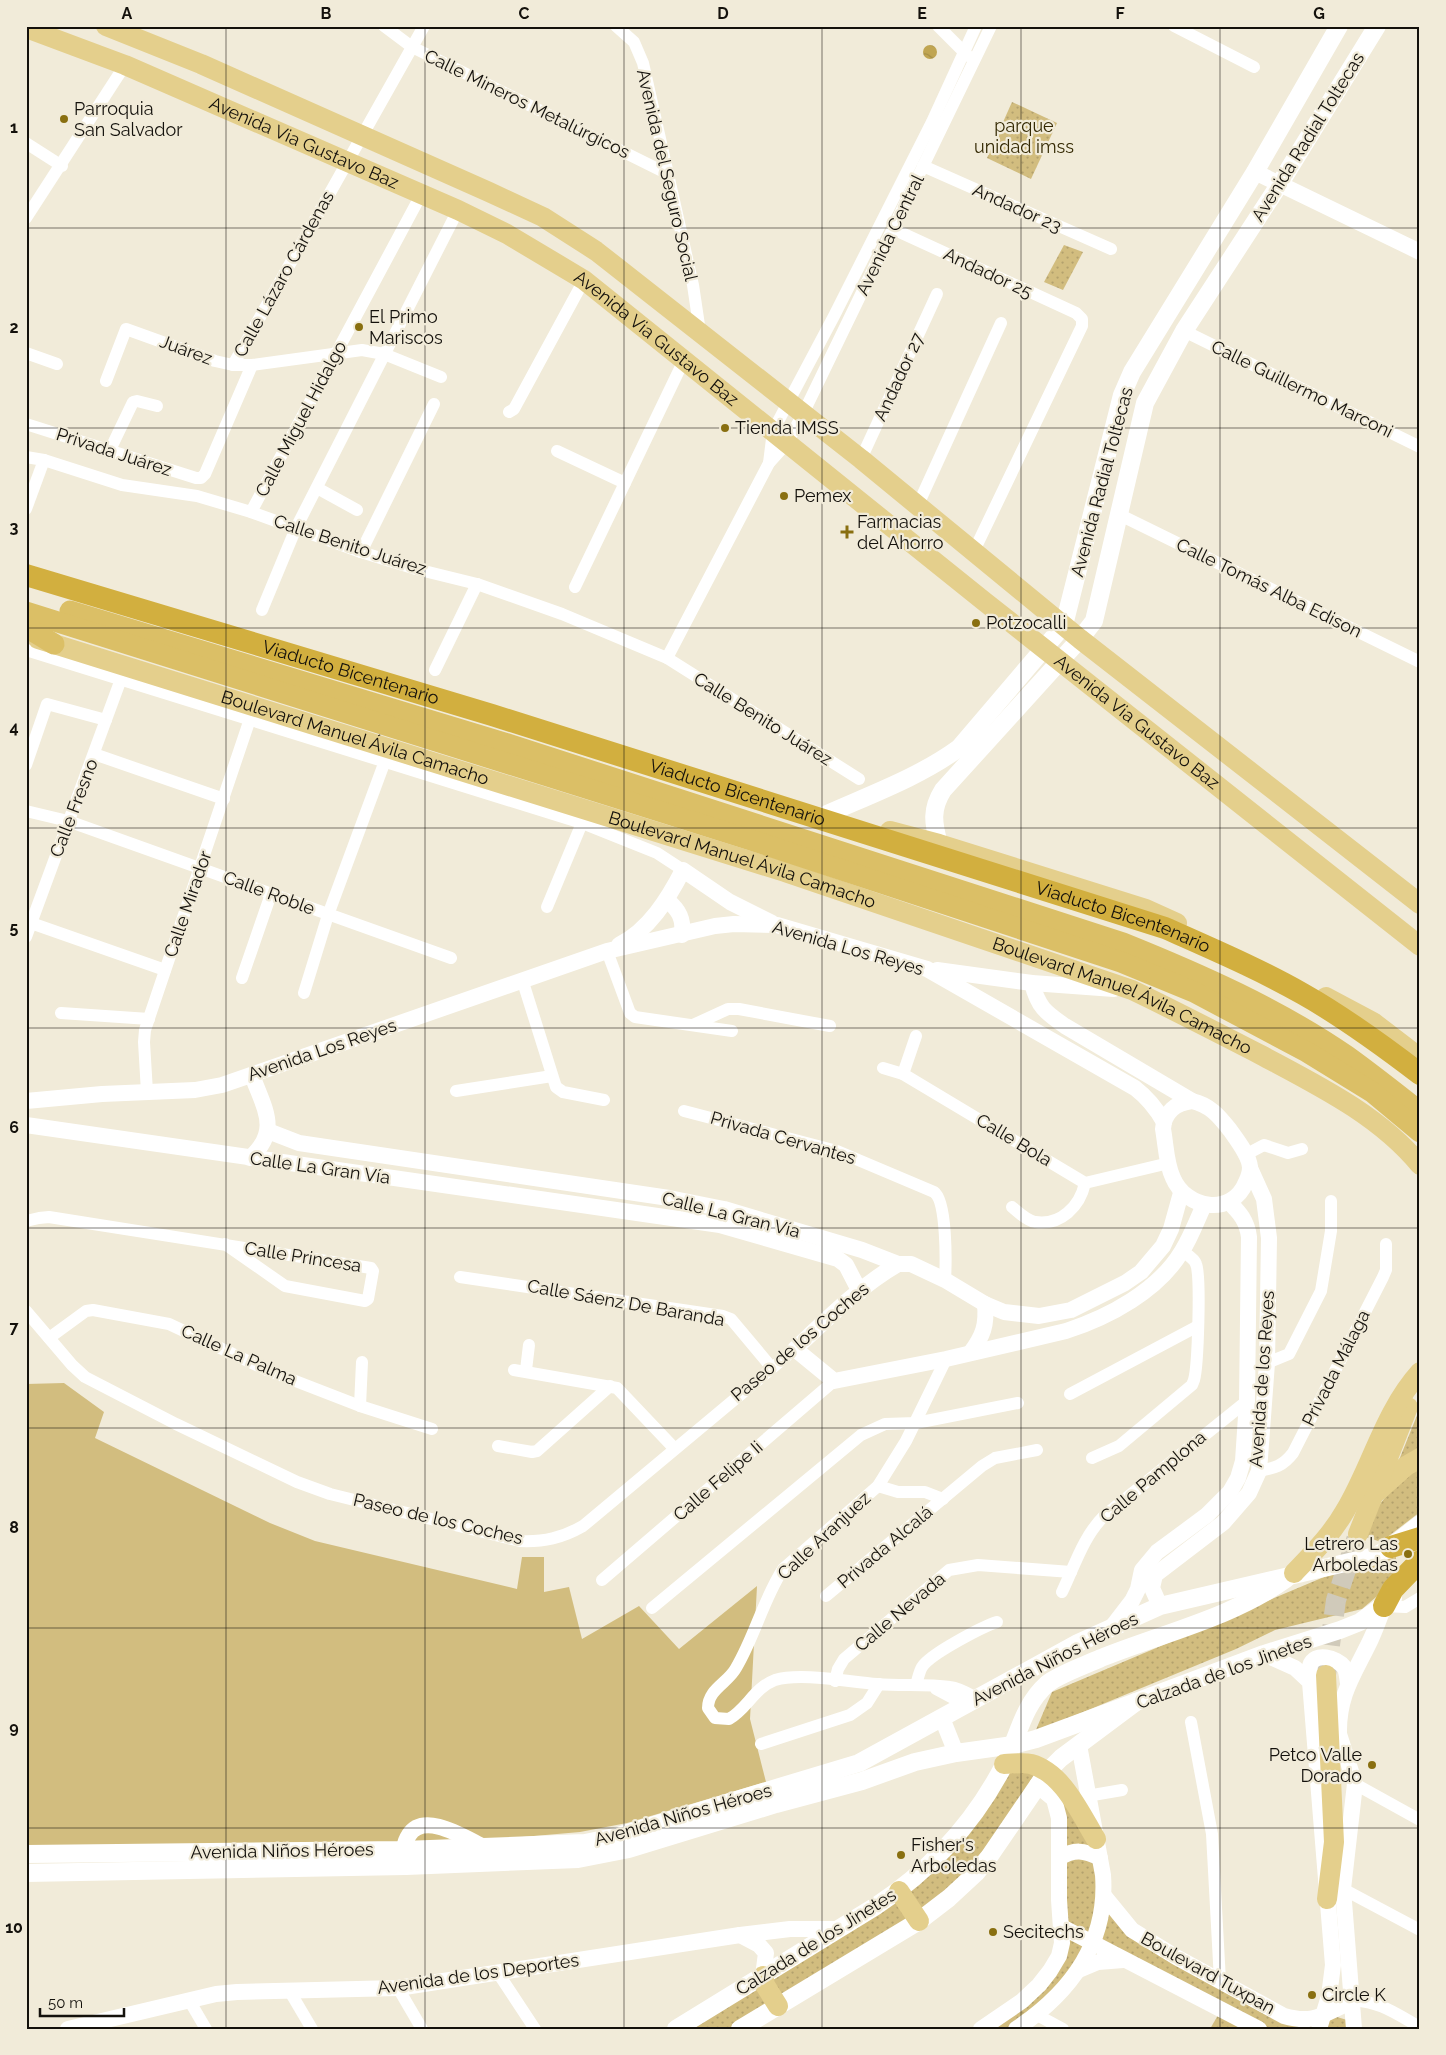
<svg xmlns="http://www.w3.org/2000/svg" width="1446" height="2055" viewBox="0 0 1446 2055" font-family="Raleway,sans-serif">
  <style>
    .grass { fill: #d2bd7f }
    .park { fill: url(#park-dots) }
    .water { fill: url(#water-waves) }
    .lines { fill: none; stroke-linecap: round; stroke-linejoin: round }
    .primary-tunnel { stroke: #d0caba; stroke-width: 20; stroke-dasharray: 20 10; stroke-linecap: butt }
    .minor { stroke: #fff; stroke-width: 12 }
    .tertiary { stroke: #fff; stroke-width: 16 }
    .secondary { stroke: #fff; stroke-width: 18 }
    .primary { stroke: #e4cf8c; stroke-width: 20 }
    .trunk { stroke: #dbbf66; stroke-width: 21 }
    .motorway { stroke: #d2af3f; stroke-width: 22 }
    .grid { fill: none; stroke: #14110c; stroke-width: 1; stroke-opacity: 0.55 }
    .poi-dot { fill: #896f10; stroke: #f1ebd9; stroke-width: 2 }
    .labels { text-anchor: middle; stroke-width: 4.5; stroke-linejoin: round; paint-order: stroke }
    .street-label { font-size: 18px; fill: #14110c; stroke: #f1ebd9 }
    .poi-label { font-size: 18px; fill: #14110c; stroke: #f1ebd9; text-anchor: start }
    .park-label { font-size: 18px; fill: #332802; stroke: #f1ebd9 }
    .neatline { fill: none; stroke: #14110c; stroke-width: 2 }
    .grid-label { font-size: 16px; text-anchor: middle; font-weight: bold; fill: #14110c }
  </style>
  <defs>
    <pattern id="park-dots" width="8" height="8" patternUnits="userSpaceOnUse" patternTransform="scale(1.25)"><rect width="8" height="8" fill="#d2bd7f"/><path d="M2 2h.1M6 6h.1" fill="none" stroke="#b3a16d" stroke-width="1.8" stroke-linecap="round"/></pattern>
    <pattern id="water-waves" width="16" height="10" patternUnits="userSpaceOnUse" patternTransform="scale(1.25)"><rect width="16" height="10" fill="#c0a552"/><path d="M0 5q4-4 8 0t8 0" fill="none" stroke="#a48d46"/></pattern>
  </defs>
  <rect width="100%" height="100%" fill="#f1ebd9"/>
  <path class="grass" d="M64,1383L104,1412L95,1438L270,1523L315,1541L517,1589L522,1557H544V1592L569,1587L582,1639L639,1606L679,1649L757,1586L750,1719L766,1782L627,1823L580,1832L476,1841L26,1847V1384Z"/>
  <g class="park">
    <path d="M1012,102L1057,123L1031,179L987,158Z"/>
    <path d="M1064,245L1083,252L1063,290L1044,282Z"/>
    <path d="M1420,1408V1452L1397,1465Z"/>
    <path d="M1420,1467V1512L1381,1542L1366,1537C1375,1501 1392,1489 1420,1467Z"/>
    <path d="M1396,1557V1580L1362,1609L1275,1630L1236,1649L1035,1732L1052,1692L1324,1577Z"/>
    <path d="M1037,1769L1002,1837L917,1921L737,2029H681L900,1893L1001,1773Z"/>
    <path d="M1047,1773L1099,1857H1059Z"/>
    <path d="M1091,1855L1103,1897L1077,1970L1014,2029H983L1060,1956L1061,1859Z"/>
    <path d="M1105,1899L1124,1924L1319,2029H1260L1123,1959L1093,1963Z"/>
    <path d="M1221,2010L1241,2021L1237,2029H1210Z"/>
    <path d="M1337,2017L1347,2020L1352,2029H1322L1325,2020Z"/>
  </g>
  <circle class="water" cx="930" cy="52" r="7"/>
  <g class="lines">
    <path class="primary-tunnel" d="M1326,1675L1336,1600L1358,1534"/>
    <g class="minor">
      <path d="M384,26L412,47L668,174"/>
      <path d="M616,26L634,42L643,63L693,285L700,332"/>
      <path d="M938,26L968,56"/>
      <path d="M1174,26L1254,67"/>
      <path d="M26,143L62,166"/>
      <path d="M923,166L1111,249"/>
      <path d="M26,218L125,65"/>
      <path d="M893,229L1076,313L1082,319V326L974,551"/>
      <path d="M1184,331L1420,447"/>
      <path d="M26,353L57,364"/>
      <path d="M233,365L424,26"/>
      <path d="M106,381L126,329L215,361L233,365H252L362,350L384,354L441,377"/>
      <path d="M509,412L514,409L584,280"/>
      <path d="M26,424L196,478H201L205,474L252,365"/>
      <path d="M110,450L133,402L137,401L157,406"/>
      <path d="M557,451L625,483"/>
      <path d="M26,457L44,460L122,485L197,496L251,512L361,552L416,569L477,584L562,614L667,658L859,779"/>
      <path d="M861,459L937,294"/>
      <path d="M769,463L773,431L834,316L932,122L976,26"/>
      <path d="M317,488L357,510"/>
      <path d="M917,507L1001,323"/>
      <path d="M26,509L44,460"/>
      <path d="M251,512L422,193"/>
      <path d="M1118,514L1420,662"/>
      <path d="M361,552L434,404"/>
      <path d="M575,587L684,360"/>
      <path d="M262,610L296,528L458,210"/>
      <path d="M26,650L582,823L657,853L683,870"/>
      <path d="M667,658L769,463L787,443L803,414L991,26"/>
      <path d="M435,670L477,584"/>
      <path d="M94,754L224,799"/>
      <path d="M26,765L47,704L106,720"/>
      <path d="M26,811L68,821L451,958"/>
      <path d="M547,907L582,823"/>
      <path d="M31,923L165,970"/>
      <path d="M26,937L121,679"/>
      <path d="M607,951L630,1013L635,1017L732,1031"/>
      <path d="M242,978L271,894"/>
      <path d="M522,979L556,1087L563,1092L604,1100"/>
      <path d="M304,993L328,915L385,761"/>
      <path d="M61,1013L149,1019"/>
      <path d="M693,1025L728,1009H739L830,1026"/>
      <path d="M883,1068L903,1074L1085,1183L1169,1163"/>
      <path d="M903,1074L916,1036"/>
      <path d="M456,1091L552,1076"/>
      <path d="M147,1092L144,1042L145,1030L250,719"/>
      <path d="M684,1111L837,1151L934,1192C947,1201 946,1263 945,1280"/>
      <path d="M1245,1155L1264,1145L1288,1153L1302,1149"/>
      <path d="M1012,1207C1018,1212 1026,1220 1035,1222C1061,1226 1080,1206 1085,1183"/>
      <path d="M26,1221L39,1218L49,1217L371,1268L373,1271L368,1299L365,1301L285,1286L225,1244"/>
      <path d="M460,1277L723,1316L731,1319L772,1368"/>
      <path d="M26,1311L72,1365L85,1377L176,1424L297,1482L330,1494L520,1541C544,1542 562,1538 583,1526L795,1349"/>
      <path d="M49,1338L86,1311L93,1310L169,1324L267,1370L360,1406L432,1429"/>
      <path d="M946,1359L906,1441L878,1486L783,1569C763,1600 755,1636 736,1668C728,1683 708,1689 708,1708L715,1718L729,1719C747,1709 754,1688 775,1680C801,1672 849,1682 877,1684C901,1686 926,1684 950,1687C960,1688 969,1694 978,1699"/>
      <path d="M1267,1363L1289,1354L1321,1291L1331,1231V1201"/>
      <path d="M514,1370L617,1388L674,1448"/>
      <path d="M526,1370L529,1345"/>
      <path d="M1070,1394L1198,1326"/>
      <path d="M360,1406L362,1362"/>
      <path d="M498,1446L532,1452L537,1451L610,1386"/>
      <path d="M1092,1458L1119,1446L1192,1385L1194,1380C1198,1366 1201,1276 1196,1264C1194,1258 1187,1255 1182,1251"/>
      <path d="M1259,1471C1275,1468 1283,1466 1293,1453L1383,1277L1386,1270V1244"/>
      <path d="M878,1486L898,1492H925L943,1499"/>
      <path d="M602,1580L834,1381"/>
      <path d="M1062,1592C1075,1565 1083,1537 1104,1516L1247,1401"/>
      <path d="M826,1596L982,1466L995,1458L1037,1450"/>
      <path d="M1384,1606L1405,1607L1420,1598"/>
      <path d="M652,1608L861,1435L885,1424L916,1423L1018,1403"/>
      <path d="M835,1681L838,1669L844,1659L949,1570L978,1565L1071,1572"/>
      <path d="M916,1685C918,1679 919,1672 922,1667C930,1654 982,1627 997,1622"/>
      <path d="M936,1689L966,1705"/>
      <path d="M1191,1722L1212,1834L1220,1981"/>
      <path d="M761,1744L850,1715L867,1703L879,1684"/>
      <path d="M1355,1784L1420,1820"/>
      <path d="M1087,1796L1122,1790"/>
      <path d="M1343,1889L1420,1930"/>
      <path d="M498,1973L535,2029"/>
      <path d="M398,1988L422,2029"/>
      <path d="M289,1990L312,2029"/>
      <path d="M189,2000L206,2029"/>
      <path d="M1353,2001C1378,2000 1398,2015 1420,2027"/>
      <path d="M1037,2015L1063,2029"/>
    </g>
    <g class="tertiary">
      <path d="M1255,172L1420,252"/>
      <path d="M667,900C679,910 684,919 682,935"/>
      <path d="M619,945C649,930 668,899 683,870L730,902L772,923"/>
      <path d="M937,970L1032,983L1114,989"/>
      <path d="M1032,983C1038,1007 1045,1012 1065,1026L1192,1101"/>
      <path d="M26,1101L102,1094L195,1090L222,1085L607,951L715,926L734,924L777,925L927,969L1135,1088C1148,1098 1156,1108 1164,1122"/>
      <path d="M1192,1101C1210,1105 1219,1116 1230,1130C1237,1140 1249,1155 1250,1167C1250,1172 1248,1178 1246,1182C1232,1217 1186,1209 1173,1178C1166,1164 1166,1145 1163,1129C1164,1112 1176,1103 1192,1101Z"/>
      <path d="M26,1125L720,1225L838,1259L846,1265L860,1292"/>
      <path d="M268,1131L299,1143L669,1198L724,1209L862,1250L898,1264H911L945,1280L985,1304L1004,1312L1039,1316L1071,1310L1125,1283L1141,1272L1163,1246L1171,1229L1181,1193"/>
      <path d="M250,1158C281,1130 264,1109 252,1075"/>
      <path d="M898,1264C860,1286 827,1319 795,1349L834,1381L946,1359L1066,1331C1109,1317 1158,1291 1182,1251C1191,1237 1197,1220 1204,1205"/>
      <path d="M971,1352C983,1336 987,1325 985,1304"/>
      <path d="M1160,1606L1152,1588L1155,1575L1223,1523L1249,1493L1259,1471L1267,1363L1269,1238L1264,1199L1250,1168"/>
      <path d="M1112,1627L1132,1601L1138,1589L1142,1570L1157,1552L1207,1515L1230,1492L1238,1478L1243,1461L1247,1401L1249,1237C1247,1221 1240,1213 1229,1202"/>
      <path d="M1264,1654L1295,1668L1310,1682L1333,1965L1329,1996L1319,2029"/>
      <path d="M1310,1682C1310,1677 1309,1671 1310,1666C1314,1651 1337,1658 1344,1667C1347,1671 1347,1678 1348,1683"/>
      <path d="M942,1718L956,1753"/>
      <path d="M1059,1858C1074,1849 1084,1850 1100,1858"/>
      <path d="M405,1862C404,1851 403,1844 409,1835C424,1811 465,1838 484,1847"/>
      <path d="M1105,1897L1132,1930L1176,1957L1284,2016C1316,2025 1324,2013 1353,2001"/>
      <path d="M1062,1927L1259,2029"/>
      <path d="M740,1935L759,1945L766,1953L763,1976"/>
      <path d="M1079,1970L1098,1962L1123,1960"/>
      <path d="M68,2029L216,1994L237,1992L398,1988L740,1935L790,1929H838"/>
      <path d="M981,2029L1022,2001L1039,1985L1050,1971L1059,1956L1062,1943L1059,1900V1818L1054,1799L1037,1785"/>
      <path d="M1016,2029C1070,1993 1108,1943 1103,1875L1079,1745"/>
      <path d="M1354,2029L1343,1889L1355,1784L1339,1734C1338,1694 1355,1673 1371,1639C1376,1628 1380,1617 1384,1606"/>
    </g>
    <g class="secondary">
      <path d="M827,814C872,794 919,777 959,748L1064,625L1122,395L1132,372L1255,172L1339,26"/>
      <path d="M939,844C933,823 931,809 943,790L1080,639L1094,621L1145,403L1184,331L1279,185L1377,26"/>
      <path d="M26,1854L403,1850L585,1843L614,1837L859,1763L1078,1643L1160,1606L1375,1556L1391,1547L1420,1524"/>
      <path d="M26,1873L406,1866L578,1859L629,1849L776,1804L862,1781L915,1762L956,1753L1013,1745L1036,1739L1136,1702"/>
      <path d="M676,2029L876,1906C929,1871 973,1824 1003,1767C1018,1739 1022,1706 1047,1684C1059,1674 1086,1665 1101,1658C1163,1633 1231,1618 1286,1579"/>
      <path d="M740,2029L919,1921L949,1898L976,1873L989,1857L1047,1772L1061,1758L1136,1702L1264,1654L1340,1630L1360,1622L1393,1598"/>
    </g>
    <g class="primary">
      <path d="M106,26L201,64L489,192L543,217L596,251L861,459L1080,639L1420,904"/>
      <path id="s1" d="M26,28L125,65L458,210L507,234L584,280L985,602L1420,946"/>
      <path id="s2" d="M38,639L785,872L1132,990C1176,1011 1218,1033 1261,1055C1317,1085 1379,1115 1420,1165"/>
      <path d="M890,831L939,844L1146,909L1177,923"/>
      <path d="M1326,997L1373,1022L1420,1058"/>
      <path d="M1378,1491L1406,1466L1420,1458"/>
      <path d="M1358,1534L1408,1407"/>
      <path d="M1294,1573C1313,1553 1332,1534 1345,1511C1372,1466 1384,1412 1420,1372"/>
      <path d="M1326,1675L1334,1842L1327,1899"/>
      <path d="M1004,1764C1013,1764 1023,1762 1031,1764C1063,1773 1080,1813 1096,1839"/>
      <path d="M899,1891L919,1921"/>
      <path d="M763,1976L765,1985L778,2006"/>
    </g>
    <g class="trunk">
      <path d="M70,611L511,745L1123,943C1200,974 1279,1009 1347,1056C1372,1074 1396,1093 1420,1112"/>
      <path d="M26,612L751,840L1121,962L1194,992L1307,1052L1372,1092L1420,1132"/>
      <path d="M26,627L54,644"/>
    </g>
    <g class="motorway">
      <path id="s3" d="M26,575L492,715L1165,928C1212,949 1259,969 1303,994C1344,1017 1382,1045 1420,1074"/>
      <path d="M1391,1547L1420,1538"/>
      <path d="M1384,1606L1393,1589L1420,1561"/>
    </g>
  </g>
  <path class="grid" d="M226,26V2029M425,26V2029M624,26V2029M822,26V2029M1021,26V2029M1220,26V2029M26,228H1420M26,428H1420M26,628H1420M26,828H1420M26,1028H1420M26,1228H1420M26,1428H1420M26,1628H1420M26,1828H1420"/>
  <g class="poi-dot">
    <circle cx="64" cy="119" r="5"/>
    <circle cx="359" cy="327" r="5"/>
    <circle cx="725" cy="428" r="5"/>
    <circle cx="784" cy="496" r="5"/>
    <path d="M844.5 524.5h5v5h5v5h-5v5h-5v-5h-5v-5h5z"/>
    <circle cx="976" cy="623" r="5"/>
    <circle cx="1408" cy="1554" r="5"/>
    <circle cx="1372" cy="1765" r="5"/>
    <circle cx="901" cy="1855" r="5"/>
    <circle cx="993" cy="1932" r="5"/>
    <circle cx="1312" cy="1995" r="5"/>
  </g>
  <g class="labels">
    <g class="street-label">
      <text transform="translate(527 104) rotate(26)" y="6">Calle Mineros Metalúrgicos</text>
      <text transform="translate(1308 137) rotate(-58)" y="6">Avenida Radial Toltecas</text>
      <text dy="6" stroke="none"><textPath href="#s1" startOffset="301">Avenida Via Gustavo Baz</textPath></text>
      <text transform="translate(667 175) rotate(77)" y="6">Avenida del Seguro Social</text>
      <text transform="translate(1017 208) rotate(24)" y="6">Andador 23</text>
      <text transform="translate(890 235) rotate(-64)" y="6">Avenida Central</text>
      <text transform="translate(988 273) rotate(25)" y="6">Andador 25</text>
      <text transform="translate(284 274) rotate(-61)" y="6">Calle Lázaro Cárdenas</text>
      <text dy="6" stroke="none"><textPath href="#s1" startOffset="706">Avenida Via Gustavo Baz</textPath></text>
      <text transform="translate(186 350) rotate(20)" y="6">Juárez</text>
      <text transform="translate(899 377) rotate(-65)" y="6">Andador 27</text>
      <text transform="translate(1302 389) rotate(26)" y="6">Calle Guillermo Marconi</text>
      <text transform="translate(301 419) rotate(-62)" y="6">Calle Miguel Hidalgo</text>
      <text transform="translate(114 452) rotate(18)" y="6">Privada Juárez</text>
      <text transform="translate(1102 482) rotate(-75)" y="6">Avenida Radial Toltecas</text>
      <text transform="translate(350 545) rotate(18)" y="6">Calle Benito Juárez</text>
      <text transform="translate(1269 588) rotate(26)" y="6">Calle Tomás Alba Edison</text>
      <text dy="6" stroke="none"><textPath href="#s3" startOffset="339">Viaducto Bicentenario</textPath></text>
      <text transform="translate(763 719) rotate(32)" y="6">Calle Benito Juárez</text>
      <text dy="6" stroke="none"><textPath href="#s1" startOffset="1321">Avenida Via Gustavo Baz</textPath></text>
      <text dy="6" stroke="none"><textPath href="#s2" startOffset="332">Boulevard Manuel Ávila Camacho</textPath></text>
      <text dy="6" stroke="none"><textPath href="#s3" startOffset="744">Viaducto Bicentenario</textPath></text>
      <text transform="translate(74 808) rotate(-69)" y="6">Calle Fresno</text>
      <text dy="6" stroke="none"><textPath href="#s2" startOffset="738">Boulevard Manuel Ávila Camacho</textPath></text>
      <text transform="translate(269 893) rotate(20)" y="6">Calle Roble</text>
      <text transform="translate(188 904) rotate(-71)" y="6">Calle Mirador</text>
      <text dy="6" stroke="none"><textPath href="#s3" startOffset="1149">Viaducto Bicentenario</textPath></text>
      <text transform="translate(848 948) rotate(16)" y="6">Avenida Los Reyes</text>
      <text dy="6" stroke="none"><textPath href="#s2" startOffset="1142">Boulevard Manuel Ávila Camacho</textPath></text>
      <text transform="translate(322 1050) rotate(-19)" y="6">Avenida Los Reyes</text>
      <text transform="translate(783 1138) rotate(16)" y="6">Privada Cervantes</text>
      <text transform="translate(1014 1140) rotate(31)" y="6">Calle Bola</text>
      <text transform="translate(320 1168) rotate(8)" y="6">Calle La Gran Vía</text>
      <text transform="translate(731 1215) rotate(14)" y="6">Calle La Gran Vía</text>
      <text transform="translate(303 1257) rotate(9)" y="6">Calle Princesa</text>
      <text transform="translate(626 1303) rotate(10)" y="6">Calle Sáenz De Baranda</text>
      <text transform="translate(800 1342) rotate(-40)" y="6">Paseo de los Coches</text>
      <text transform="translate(239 1355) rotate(24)" y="6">Calle La Palma</text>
      <text transform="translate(1336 1368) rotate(-63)" y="6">Privada Málaga</text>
      <text transform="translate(1262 1379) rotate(-86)" y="6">Avenida de los Reyes</text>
      <text transform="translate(1153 1477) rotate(-40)" y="6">Calle Pamplona</text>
      <text transform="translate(718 1481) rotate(-41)" y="6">Calle Felipe Ii</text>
      <text transform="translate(438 1519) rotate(13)" y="6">Paseo de los Coches</text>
      <text transform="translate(824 1536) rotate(-43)" y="6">Calle Aranjuez</text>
      <text transform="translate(885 1547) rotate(-40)" y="6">Privada Alcalá</text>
      <text transform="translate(900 1612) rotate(-40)" y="6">Calle Nevada</text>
      <text transform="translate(1055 1659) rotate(-27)" y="6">Avenida Niños Héroes</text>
      <text transform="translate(1224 1672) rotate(-20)" y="6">Calzada de los Jinetes</text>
      <text transform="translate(683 1815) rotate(-16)" y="6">Avenida Niños Héroes</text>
      <text transform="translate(282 1851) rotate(-1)" y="6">Avenida Niños Héroes</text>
      <text transform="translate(816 1942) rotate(-32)" y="6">Calzada de los Jinetes</text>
      <text transform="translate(1208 1973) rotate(29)" y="6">Boulevard Tuxpan</text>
      <text transform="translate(478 1974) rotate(-8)" y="6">Avenida de los Deportes</text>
    </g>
    <g class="poi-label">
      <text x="74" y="115">Parroquia<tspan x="74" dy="21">San Salvador</tspan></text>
      <text x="369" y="323">El Primo<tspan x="369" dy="21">Mariscos</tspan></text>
      <text x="735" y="434">Tienda IMSS</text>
      <text x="794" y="502">Pemex</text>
      <text x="857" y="528">Farmacias<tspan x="857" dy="21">del Ahorro</tspan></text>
      <text x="986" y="629">Potzocalli</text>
      <text x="1398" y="1550" text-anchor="end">Letrero Las<tspan x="1398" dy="21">Arboledas</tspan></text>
      <text x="1362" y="1761" text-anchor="end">Petco Valle<tspan x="1362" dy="21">Dorado</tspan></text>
      <text x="911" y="1851">Fisher's<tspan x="911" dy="21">Arboledas</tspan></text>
      <text x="1003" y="1938">Secitechs</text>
      <text x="1322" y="2001">Circle K</text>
    </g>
    <g class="park-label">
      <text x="1024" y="132">parque<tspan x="1024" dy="21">unidad imss</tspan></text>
    </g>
  </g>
  <rect width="1446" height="2055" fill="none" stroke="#f1ebd9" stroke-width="55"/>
  <path d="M40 2008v8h84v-8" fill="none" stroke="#14110c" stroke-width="2.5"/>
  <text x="48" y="2008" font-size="15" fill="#14110c" stroke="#f1ebd9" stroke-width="4" paint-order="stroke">50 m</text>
  <rect x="28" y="28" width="1390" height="2000" class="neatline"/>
  <g class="grid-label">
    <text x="127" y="19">A</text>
    <text x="326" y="19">B</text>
    <text x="524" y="19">C</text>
    <text x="723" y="19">D</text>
    <text x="922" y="19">E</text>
    <text x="1120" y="19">F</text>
    <text x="1319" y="19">G</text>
    <text x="14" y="133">1</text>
    <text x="14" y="333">2</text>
    <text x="14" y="533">3</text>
    <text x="14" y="733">4</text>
    <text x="14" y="933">5</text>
    <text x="14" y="1133">6</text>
    <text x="14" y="1333">7</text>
    <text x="14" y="1533">8</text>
    <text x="14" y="1733">9</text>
    <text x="14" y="1933">10</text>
  </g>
</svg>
